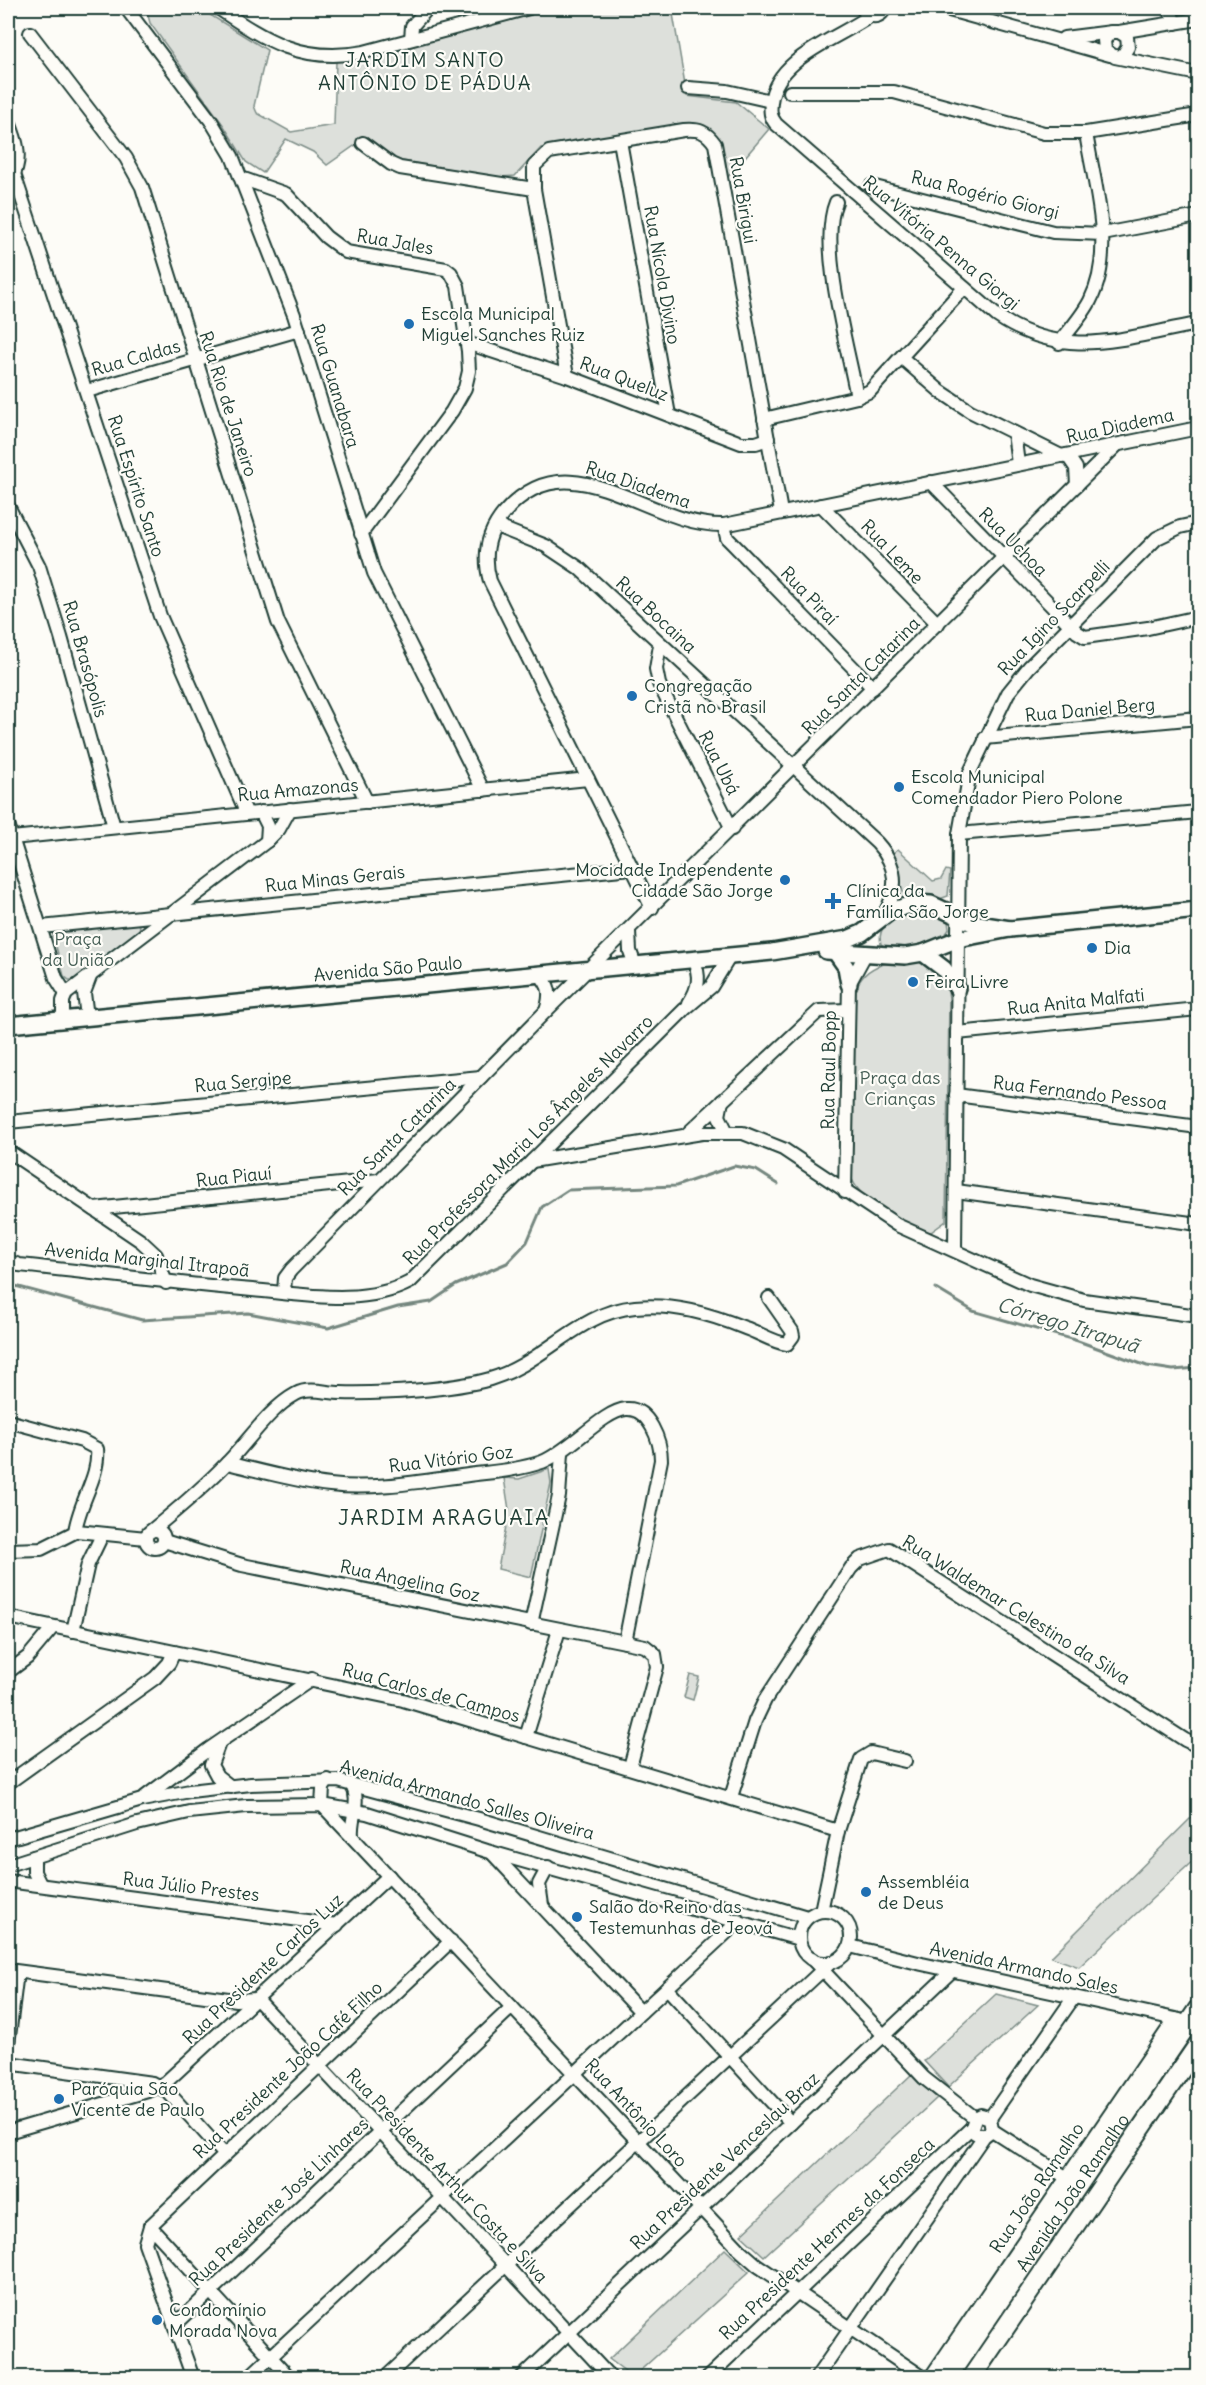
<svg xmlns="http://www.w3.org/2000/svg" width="1206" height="2385" viewBox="0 0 1206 2385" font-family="Delius,sans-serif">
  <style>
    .green { fill: #dde0db; stroke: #7e8e88; stroke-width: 1.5 }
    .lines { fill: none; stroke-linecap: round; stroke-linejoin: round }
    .stream { stroke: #75877f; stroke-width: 3 }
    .minor-casing { stroke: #1f3d34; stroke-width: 16 }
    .major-casing { stroke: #1f3d34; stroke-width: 20 }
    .highway-casing { stroke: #1f3d34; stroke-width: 22 }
    .minor { stroke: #fdfcf7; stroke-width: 12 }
    .major { stroke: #fdfcf7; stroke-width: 15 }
    .highway { stroke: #fdfcf7; stroke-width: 18 }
    .poi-dot { fill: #1f6fb2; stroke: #fdfcf7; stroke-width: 2 }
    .labels { text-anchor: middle; stroke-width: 4.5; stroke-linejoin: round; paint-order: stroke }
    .street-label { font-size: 18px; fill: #1f3d34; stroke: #fdfcf7 }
    .poi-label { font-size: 18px; fill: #1f3d34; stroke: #fdfcf7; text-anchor: start }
    .park-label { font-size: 18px; fill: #455e55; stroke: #fdfcf7 }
    .neighbourhood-label { font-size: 20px; letter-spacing: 1.5px; fill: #1f3d34; stroke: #fdfcf7 }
    .water-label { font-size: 20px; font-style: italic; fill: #435c53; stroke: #fdfcf7 }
    .quarter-label { font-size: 21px; letter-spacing: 1.5px; fill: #1f3d34; stroke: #fdfcf7 }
  </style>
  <rect width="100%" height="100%" fill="#fdfcf7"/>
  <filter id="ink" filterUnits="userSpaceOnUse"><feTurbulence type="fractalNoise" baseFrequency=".0167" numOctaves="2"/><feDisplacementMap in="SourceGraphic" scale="12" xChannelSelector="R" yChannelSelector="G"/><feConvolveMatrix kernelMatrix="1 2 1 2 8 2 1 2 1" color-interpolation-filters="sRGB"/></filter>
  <g filter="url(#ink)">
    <g class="green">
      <path d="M146,8H199L267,50L254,106L257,113L291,132L334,125L336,61L362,58L533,14L592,9L672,8L687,96L736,102L769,129L728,177C724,152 723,127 693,123L541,148L515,176L500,177L402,161L392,157L367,137L327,165L313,152L286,139L263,173L246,162L224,126L150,23Z"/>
      <path d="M898,849L933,881L941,879L946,870L950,871L948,896L937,900L904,896L893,853Z"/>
      <path d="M925,909L948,921L949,929C943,945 894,956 881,944C875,920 906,911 925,909Z"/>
      <path d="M135,923L140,925L139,931L75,980H69L64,976L52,932Z"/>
      <path d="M921,961C937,970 947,979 949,998L946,1221L931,1232C908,1230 857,1199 851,1176L855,991C865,961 894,961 921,961Z"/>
      <path d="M549,1469L551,1483L531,1577L498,1569L509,1510L504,1478L519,1479Z"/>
      <path d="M690,1675L699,1677L693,1700L684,1697Z"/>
      <path d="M1198,1811V1856L1079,1967L1051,1957Z"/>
      <path d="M996,1994L1038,2005L948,2087L924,2061Z"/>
      <path d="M912,2074L937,2098L764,2256L741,2235Z"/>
      <path d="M725,2249L749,2272L633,2377L609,2359Z"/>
    </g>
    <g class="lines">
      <g class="stream">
        <path d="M8,1284L142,1320L248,1313L328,1328L398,1307L431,1302L456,1285L507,1263L527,1242L542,1207L568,1190L676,1186L734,1166L756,1170L778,1184"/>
        <path d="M935,1288L973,1311L1078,1341L1147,1366L1173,1370L1198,1368"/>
      </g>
      <defs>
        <g id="minor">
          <path d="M126,8L211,121L232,156L294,315L374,573L483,790"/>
          <path d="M218,8C266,41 303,64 364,52L529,8"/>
          <path d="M862,8C868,19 880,19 885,8"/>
          <path d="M942,8L1110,55"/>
          <path d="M1169,8L1175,23"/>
          <path d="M870,16C837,39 776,58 771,102C770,111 770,117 776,124L997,316C1064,362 1125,337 1198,324"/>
          <path d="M1119,32L1198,19"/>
          <path d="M30,33L126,158L142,187L278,622L367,802"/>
          <path d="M1064,38L1112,32"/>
          <path d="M411,39L412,26L428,8"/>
          <path d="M1115,57L1123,55L1128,47L1127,37L1119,32H1111L1104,40L1105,50L1115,57L1198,74"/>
          <path d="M688,88L727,91L771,101"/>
          <path d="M790,92H894L1044,133H1086L1198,115"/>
          <path d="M9,122C16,140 22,156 14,174"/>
          <path d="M620,141L669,415"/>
          <path d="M363,143L391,164L400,168L534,189V166L549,152L684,130C699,129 706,131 715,144L781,512"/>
          <path d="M8,166L14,174L160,616L246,812"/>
          <path d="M241,178L286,194L326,237L346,252L446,269L451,273L458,286L468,351L469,371L465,388L452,411L361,534"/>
          <path d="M871,186L1053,232L1103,234L1198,216"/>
          <path d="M534,189L567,376"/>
          <path d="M836,202C818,245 848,348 857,397"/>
          <path d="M467,343L567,376L741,443H756L768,439"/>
          <path d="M1059,343C1070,330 1082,316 1090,301C1116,250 1094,186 1086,133"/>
          <path d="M902,358L940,391L970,411L1061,456"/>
          <path d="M87,391L299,330"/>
          <path d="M764,419L857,397L870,391L964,288"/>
          <path d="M1014,433L1018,464"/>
          <path d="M1067,455L1076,468L1077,485"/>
          <path d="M931,482L1077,632L1085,637L1148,628L1198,617"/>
          <path d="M821,505L938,624"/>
          <path d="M8,506L39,566L61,637L114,827"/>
          <path d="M724,525L727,538L733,544L873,688"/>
          <path d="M496,526L546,546L579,568L877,843C898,866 899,889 884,915"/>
          <path d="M660,645L656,669L659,684L732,829"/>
          <path d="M985,738L1198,718"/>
          <path d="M261,812L268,826L267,841"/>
          <path d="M8,825L56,978L66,994"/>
          <path d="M959,834L1198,812"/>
          <path d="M12,838L588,779"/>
          <path d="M652,908L490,581C483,556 487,533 504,513C570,435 647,527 724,525L1198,428"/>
          <path d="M41,927L632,868"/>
          <path d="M629,931L630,951L635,965"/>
          <path d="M539,974C551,986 551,995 546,1011"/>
          <path d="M689,1003C699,988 701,976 693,959"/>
          <path d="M87,1017L84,993L90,977"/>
          <path d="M63,1019V1001L66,994L267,841L279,829L290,809"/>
          <path d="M957,1033L1198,1009"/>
          <path d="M956,1095L1198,1127"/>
          <path d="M722,1101L719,1116L727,1132"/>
          <path d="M8,1122L481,1077"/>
          <path d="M686,1135L819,1011L848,1010"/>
          <path d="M8,1151L141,1241L156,1255L166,1283"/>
          <path d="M532,1161L702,1133H743L783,1149L897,1225L1030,1285L1084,1300L1198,1316"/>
          <path d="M956,1191L1198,1224"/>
          <path d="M845,1192L849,984L866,953"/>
          <path d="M94,1209L379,1180"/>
          <path d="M955,1250L959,834L970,772L1008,693L1029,667L1157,538L1180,527L1198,523"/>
          <path d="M8,1261L19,1265C97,1273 174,1283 252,1290C302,1294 363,1307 410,1282L685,1009L711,987L730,956"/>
          <path d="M284,1292L285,1278L291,1270L545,1012L1117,445"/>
          <path d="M8,1421L82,1441L97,1449C100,1476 78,1504 75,1532"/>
          <path d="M227,1463C261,1471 295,1481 330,1485C373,1490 418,1482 461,1476C489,1472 515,1471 542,1462C569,1452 603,1411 626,1409C649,1407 661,1442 661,1460L625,1642"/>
          <circle cx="155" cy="1539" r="9"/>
          <path d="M151,1531C178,1509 205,1486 229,1461C249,1440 270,1408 296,1394C309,1387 327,1393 341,1393C382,1394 452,1390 490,1379C543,1364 578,1312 635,1307C673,1303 710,1314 745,1328C758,1332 774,1343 787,1344L793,1336L792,1331L769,1298"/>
          <path d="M164,1541L242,1565L645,1646L655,1654L657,1667L630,1767"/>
          <path d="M8,1550L41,1549L77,1531L146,1538"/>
          <path d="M8,1617L403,1700L838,1831"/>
          <path d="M531,1624L559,1496L562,1453"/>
          <path d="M73,1631L88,1564L102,1535"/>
          <path d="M8,1672L28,1657L53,1627"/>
          <path d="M526,1737L559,1630"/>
          <path d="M219,1743L211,1765L217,1776L231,1787"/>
          <path d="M8,1783L155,1678L169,1663L174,1652"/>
          <path d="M351,1784C362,1801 350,1817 352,1836"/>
          <path d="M145,1797L209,1749L312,1679"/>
          <path d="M731,1797L755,1721L765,1700L851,1568L860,1559L889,1549L1185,1740L1198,1746"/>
          <path d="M322,1805L741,2251L757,2265L924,2378"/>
          <path d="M322,1805L323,1788L328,1780"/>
          <path d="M8,1839L142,1800L190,1791L251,1784L338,1781L479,1819L807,1917"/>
          <path d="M492,1853L641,2012"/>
          <path d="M34,1857V1872L40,1884"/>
          <path d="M8,1865L137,1824L189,1812L246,1806L322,1805L367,1813L487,1851L799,1939"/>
          <path d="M8,1881L337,1925"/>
          <path d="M542,1905L539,1884L548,1867"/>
          <circle cx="825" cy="1937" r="26"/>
          <path d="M821,1911L838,1831L861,1759L871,1753L905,1761"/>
          <path d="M850,1946L922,1964L1180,2020"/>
          <path d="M812,1959L924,2078L975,2118"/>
          <path d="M8,1970L236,2000L257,1999"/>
          <path d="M667,1988L791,2123"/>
          <path d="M257,1999L611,2378"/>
          <path d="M8,2045L17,1972"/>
          <path d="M8,2063L152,2083L168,2092L224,2154"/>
          <path d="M990,2118L1074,1997"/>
          <path d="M992,2130L1072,2181"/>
          <path d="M8,2132L151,2090L166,2082L389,1876"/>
          <path d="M150,2226L290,2378"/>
          <path d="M175,2325L512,2007"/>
          <path d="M193,2378L145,2243L150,2226L451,1941"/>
          <path d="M248,2378L739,1921"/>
          <path d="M385,2378L831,1962"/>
          <path d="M521,2378L953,1970"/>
          <path d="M707,2378L972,2127"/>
          <path d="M816,2378L984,2136L992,2130L990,2118L981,2115L975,2118L972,2127L975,2133L984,2136"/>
          <path d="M930,2378L1175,2019"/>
        </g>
        <g id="major">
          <path d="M834,950L846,967L849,984"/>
          <path d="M826,951L905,956L923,953L958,939L1010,929L1198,910"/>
          <path d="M923,953L944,969L957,988"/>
          <path d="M8,1025L772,952L848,939L862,933L891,911L916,903L931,904L972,923L1010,929"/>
        </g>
        <g id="highway">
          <path id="s1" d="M947,2378L1198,2009"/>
          <path d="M971,2378L1198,2045"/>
        </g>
      </defs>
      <use href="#minor" class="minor-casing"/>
      <use href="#major" class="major-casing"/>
      <use href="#highway" class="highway-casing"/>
      <use href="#minor" class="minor"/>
      <use href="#major" class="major"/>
      <use href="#highway" class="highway"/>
    </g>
  </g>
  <g class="poi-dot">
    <circle cx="409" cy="324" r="6"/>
    <circle cx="632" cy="696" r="6"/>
    <circle cx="899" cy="787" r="6"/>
    <circle cx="785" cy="880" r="6"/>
    <path d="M830 892h6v6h6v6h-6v6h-6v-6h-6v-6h6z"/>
    <circle cx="1092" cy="948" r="6"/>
    <circle cx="913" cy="982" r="6"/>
    <circle cx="866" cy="1892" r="6"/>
    <circle cx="577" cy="1917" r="6"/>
    <circle cx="59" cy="2099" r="6"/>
    <circle cx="157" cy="2320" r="6"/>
  </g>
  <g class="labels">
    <g class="street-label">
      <text transform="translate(985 195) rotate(14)" y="6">Rua Rogério Giorgi</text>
      <text transform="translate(743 200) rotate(80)" y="6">Rua Birigui</text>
      <text transform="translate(395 242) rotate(10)" y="6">Rua Jales</text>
      <text transform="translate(941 243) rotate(40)" y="6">Rua Vitória Penna Giorgi</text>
      <text transform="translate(662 275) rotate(80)" y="6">Rua Nícola Divino</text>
      <text transform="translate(136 358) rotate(-16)" y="6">Rua Caldas</text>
      <text transform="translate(624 379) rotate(21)" y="6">Rua Queluz</text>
      <text transform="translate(335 386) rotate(73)" y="6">Rua Guanabara</text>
      <text transform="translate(228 404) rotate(72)" y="6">Rua Rio de Janeiro</text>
      <text transform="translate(1120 426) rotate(-12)" y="6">Rua Diadema</text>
      <text transform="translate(638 485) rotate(19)" y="6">Rua Diadema</text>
      <text transform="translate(136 486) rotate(72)" y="6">Rua Espírito Santo</text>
      <text transform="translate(1013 542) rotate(45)" y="6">Rua Uchoa</text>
      <text transform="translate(892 552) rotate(46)" y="6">Rua Leme</text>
      <text transform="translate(809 596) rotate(46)" y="6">Rua Piraí</text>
      <text transform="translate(656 615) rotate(43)" y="6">Rua Bocaina</text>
      <text transform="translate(1054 618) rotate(-46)" y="6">Rua Igino Scarpelli</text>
      <text transform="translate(85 659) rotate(74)" y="6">Rua Brasópolis</text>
      <text transform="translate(861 676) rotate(-45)" y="6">Rua Santa Catarina</text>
      <text transform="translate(1090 710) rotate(-5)" y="6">Rua Daniel Berg</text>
      <text transform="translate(719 763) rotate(63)" y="6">Rua Ubá</text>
      <text transform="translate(298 790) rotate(-5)" y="6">Rua Amazonas</text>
      <text transform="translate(335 879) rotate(-6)" y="6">Rua Minas Gerais</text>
      <text transform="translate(388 969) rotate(-5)" y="6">Avenida São Paulo</text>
      <text transform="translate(1076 1002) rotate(-6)" y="6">Rua Anita Malfati</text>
      <text transform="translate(829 1070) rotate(-89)" y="6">Rua Raul Bopp</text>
      <text transform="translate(243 1082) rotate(-5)" y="6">Rua Sergipe</text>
      <text transform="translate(1080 1093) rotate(7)" y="6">Rua Fernando Pessoa</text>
      <text transform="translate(397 1137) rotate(-45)" y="6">Rua Santa Catarina</text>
      <text transform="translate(528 1140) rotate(-45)" y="6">Rua Professora Maria Los Ângeles Navarro</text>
      <text transform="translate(234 1177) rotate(-6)" y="6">Rua Piauí</text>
      <text transform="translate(147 1260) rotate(6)" y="6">Avenida Marginal Itrapoã</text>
      <text transform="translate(451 1459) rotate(-7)" y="6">Rua Vitório Goz</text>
      <text transform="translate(410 1581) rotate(12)" y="6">Rua Angelina Goz</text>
      <text transform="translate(1016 1610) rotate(32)" y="6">Rua Waldemar Celestino da Silva</text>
      <text transform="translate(431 1693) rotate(15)" y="6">Rua Carlos de Campos</text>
      <text transform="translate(467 1800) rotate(15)" y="6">Avenida Armando Salles Oliveira</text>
      <text transform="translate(191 1887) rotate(7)" y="6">Rua Júlio Prestes</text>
      <text transform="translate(1024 1968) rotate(12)" y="6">Avenida Armando Sales</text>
      <text transform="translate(263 1969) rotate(-43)" y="6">Rua Presidente Carlos Luz</text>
      <text transform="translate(288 2070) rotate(-43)" y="6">Rua Presidente João Café Filho</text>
      <text transform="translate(636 2113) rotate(47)" y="6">Rua Antônio Loro</text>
      <text transform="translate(725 2161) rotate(-43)" y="6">Rua Presidente Venceslau Braz</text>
      <text transform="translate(447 2176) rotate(47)" y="6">Rua Presidente Arthur Costa e Silva</text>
      <text transform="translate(1037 2188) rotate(-56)" y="6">Rua João Ramalho</text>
      <text dy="6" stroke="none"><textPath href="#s1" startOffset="224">Avenida João Ramalho</textPath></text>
      <text transform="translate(279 2202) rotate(-43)" y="6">Rua Presidente José Linhares</text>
      <text transform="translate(827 2239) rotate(-43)" y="6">Rua Presidente Hermes da Fonseca</text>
    </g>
    <g class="poi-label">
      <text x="421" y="320">Escola Municipal<tspan x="421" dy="21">Miguel Sanches Ruiz</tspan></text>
      <text x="644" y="692">Congregação<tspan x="644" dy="21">Cristã no Brasil</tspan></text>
      <text x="911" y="783">Escola Municipal<tspan x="911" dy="21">Comendador Piero Polone</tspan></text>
      <text x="773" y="876" text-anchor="end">Mocidade Independente<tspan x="773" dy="21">Cidade São Jorge</tspan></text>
      <text x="846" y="897">Clínica da<tspan x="846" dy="21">Família São Jorge</tspan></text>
      <text x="1104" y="954">Dia</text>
      <text x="925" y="988">Feira Livre</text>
      <text x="878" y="1888">Assembléia<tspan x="878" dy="21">de Deus</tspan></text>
      <text x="589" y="1913">Salão do Reino das<tspan x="589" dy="21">Testemunhas de Jeová</tspan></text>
      <text x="71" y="2095">Paróquia São<tspan x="71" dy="21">Vicente de Paulo</tspan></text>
      <text x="169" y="2316">Condomínio<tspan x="169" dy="21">Morada Nova</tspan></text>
    </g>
    <g class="park-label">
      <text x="78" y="945">Praça<tspan x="78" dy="21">da União</tspan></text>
      <text x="900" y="1084">Praça das<tspan x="900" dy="21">Crianças</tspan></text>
    </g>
    <g class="neighbourhood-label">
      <text x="425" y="67">JARDIM SANTO<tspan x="425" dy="23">ANTÔNIO DE PÁDUA</tspan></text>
    </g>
    <g class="water-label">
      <text transform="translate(1068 1325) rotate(17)" y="7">Córrego Itrapuã</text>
    </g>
    <g class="quarter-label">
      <text x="444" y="1525">JARDIM ARAGUAIA</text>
    </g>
  </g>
  <rect width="1206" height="2385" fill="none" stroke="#fdfcf7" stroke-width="30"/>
  <rect x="15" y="15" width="1176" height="2355" fill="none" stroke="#1f3d34" stroke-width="2" filter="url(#ink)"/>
</svg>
